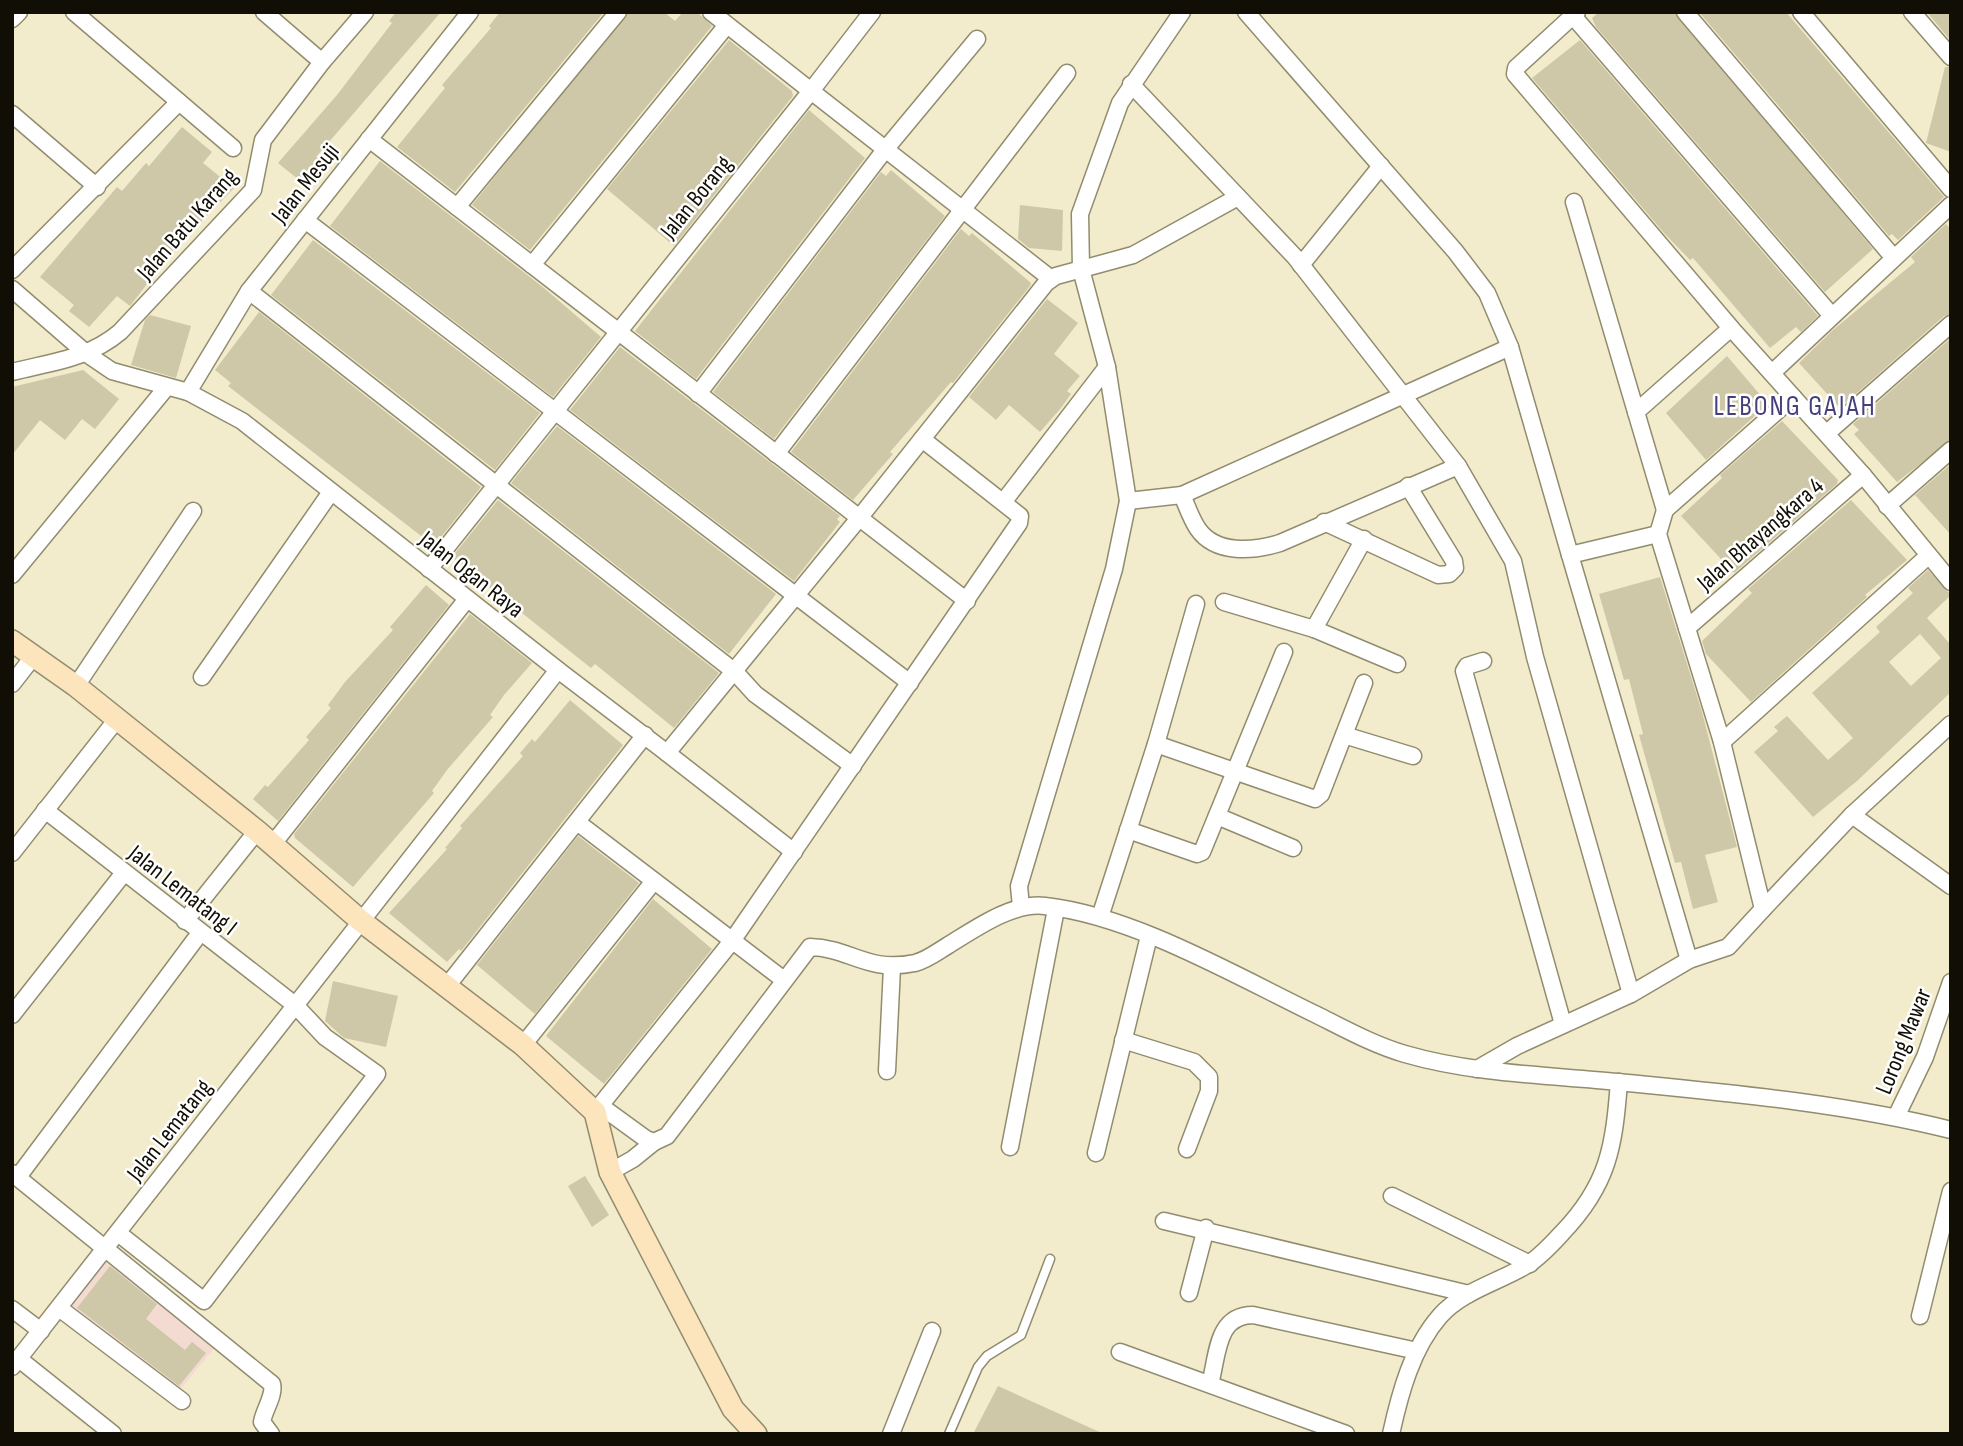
<svg xmlns="http://www.w3.org/2000/svg" width="1963" height="1446" viewBox="0 0 1963 1446" font-family="'Sofia Sans Condensed',sans-serif">
  <style>
    .medical { fill: #f4dbd2 }
    .building { fill: #cec8a9; fill-rule: evenodd }
    .lines { fill: none; stroke-linecap: round; stroke-linejoin: round }
    .lane-casing { stroke: #918c6e; stroke-width: 11 }
    .street-casing { stroke: #918c6e; stroke-width: 19 }
    .secondary-casing { stroke: #918c6e; stroke-width: 24 }
    .lane { stroke: #fff; stroke-width: 8 }
    .street { stroke: #fff; stroke-width: 16 }
    .secondary { stroke: #fce4bd; stroke-width: 21 }
    .labels { text-anchor: middle; stroke-width: 5; stroke-linejoin: round; paint-order: stroke }
    .street-label { font-size: 24px; fill: #110f05; stroke: #fff }
    .quarter-label { font-size: 28px; letter-spacing: 2px; fill: #453f7c; stroke: #fff }
  </style>
  <rect width="100%" height="100%" fill="#f2eccc"/>
  <path class="medical" d="M108,1252L217,1345L177,1393L64,1307Z"/>
  <g class="building">
    <path d="M396,12H441L316,157L322,161L304,184L278,163L337,95L392,23L389,21Z"/>
    <path d="M500,12H604L455,192L397,147L445,88L442,85L491,28L489,26Z"/>
    <path d="M628,12H664L675,21L683,12H697L712,26L530,250L472,205Z"/>
    <path d="M1599,12H1675L1873,249L1825,292L1596,27L1592,18Z"/>
    <path d="M1699,12H1786L1944,197L1898,240L1892,234L1889,236Z"/>
    <path d="M1927,12H1951V41L1940,28Z"/>
    <path d="M729,40L792,91L793,96L674,246L607,189Z"/>
    <path d="M1580,40L1818,316L1801,332L1796,327L1770,348L1693,258L1690,260L1664,233L1532,78Z"/>
    <path d="M1945,67H1951V152L1926,143Z"/>
    <path d="M809,110L865,158L696,379L635,331Z"/>
    <path d="M182,127L212,152L203,163L234,188L175,248L130,306L117,296L89,327L69,311L74,305L40,277L117,187L122,191L146,163L149,166Z"/>
    <path d="M380,161L544,288L601,337L553,397L330,226Z"/>
    <path d="M891,170L945,216L774,439L713,392L881,172L886,176Z"/>
    <path d="M1020,205L1063,210L1062,251L1029,248L1018,239Z"/>
    <path d="M1946,224L1951,230V314L1944,316L1840,408L1799,363L1833,330L1915,262L1911,257Z"/>
    <path d="M961,229L969,236L972,233L1031,283L1030,286L953,383L951,382L890,452L893,454L853,500L791,452Z"/>
    <path d="M313,240L540,413L495,470L271,295Z"/>
    <path d="M1047,299L1078,323L1054,354L1080,376L1067,391L1071,394L1061,408L1040,432L1009,405L996,420L969,397Z"/>
    <path d="M259,312L481,487L434,546L228,386L231,383L215,370Z"/>
    <path d="M150,315L191,326L176,378L131,365L145,320Z"/>
    <path d="M1951,338V440L1897,482L1854,434L1859,430L1853,424Z"/>
    <path d="M620,347L840,516L837,519L840,522L794,581L570,410Z"/>
    <path d="M1727,356L1768,404L1706,460L1666,413Z"/>
    <path d="M83,370L119,399L95,429L82,419L65,440L40,420L12,455V387Z"/>
    <path d="M1782,421L1838,480L1837,484L1734,573L1681,516L1722,478L1720,475Z"/>
    <path d="M557,426L776,594L729,654L511,483Z"/>
    <path d="M1951,464V535L1915,495Z"/>
    <path d="M498,500L719,673L674,728L595,664L591,668L562,645L452,557Z"/>
    <path d="M1851,500L1907,560L1865,595L1867,597L1751,702L1706,654L1702,641L1752,593L1748,589Z"/>
    <path d="M1928,570L1951,595L1927,618L1951,645V692L1857,781L1813,817L1754,752L1778,731L1774,727L1787,716L1828,760L1853,738L1812,693L1880,632L1876,627L1913,593L1908,588ZM1920,634L1941,658L1911,686L1889,662Z"/>
    <path d="M1660,577L1702,712L1737,847L1705,855L1718,902L1693,909L1681,862L1675,863L1639,735L1643,734L1629,679L1624,680L1599,594Z"/>
    <path d="M426,585L449,605L278,821L253,799L265,785L268,787L309,740L306,737L331,708L328,705L345,682L393,630L390,627Z"/>
    <path d="M470,614L532,663L504,695L490,715L493,717L447,770L432,791L434,793L353,887L295,838L294,834Z"/>
    <path d="M570,700L623,745L461,951L459,949L447,962L389,913L447,849L445,848L462,828L460,826L523,756L520,753L532,739L535,742Z"/>
    <path d="M578,836L639,883L535,1014L477,965Z"/>
    <path d="M653,899L712,949L604,1084L546,1036Z"/>
    <path d="M333,981L398,996L386,1047L344,1038L325,1021Z"/>
    <path d="M585,1176L609,1215L592,1227L568,1186Z"/>
    <path d="M110,1266L157,1304L146,1319L185,1350L192,1342L206,1353L179,1386L77,1308Z"/>
    <path d="M998,1386L1104,1434H973Z"/>
  </g>
  <g class="lines">
    <defs>
      <path id="lane" d="M949,1434L978,1367L987,1356L1021,1335L1050,1259"/>
      <g id="street">
        <path d="M74,12L233,148"/>
        <path d="M264,12L322,62"/>
        <path d="M711,12L811,91L872,12"/>
        <path d="M1246,12L1455,251L1487,293L1510,347L1570,555"/>
        <path d="M1577,12L1516,68L1515,74L1731,328L1863,475L1951,582"/>
        <path d="M1685,12L1893,257"/>
        <path d="M1801,12L1951,189"/>
        <path d="M1912,12L1951,57"/>
        <path d="M1573,16L1832,316"/>
        <path d="M12,19L19,12"/>
        <path d="M1131,84L1295,257L1458,466L1513,561L1535,657L1631,994"/>
        <path d="M12,114L97,187"/>
        <path d="M369,139L967,601"/>
        <path d="M1574,202L1665,510"/>
        <path d="M457,207L618,12"/>
        <path d="M305,220L910,683"/>
        <path d="M532,265L727,25"/>
        <path d="M1301,265L1381,166"/>
        <path d="M12,270L179,102"/>
        <path d="M12,289L87,354L112,371L188,392L242,421L558,670L12,1367"/>
        <path d="M249,291L735,672L755,694L853,766"/>
        <path d="M12,372C51,362 88,359 120,332L253,190L263,140L322,62L365,12"/>
        <path d="M1773,372L1951,205"/>
        <path d="M188,392L249,291L470,12"/>
        <path d="M698,394L884,151L977,39"/>
        <path d="M1636,412L1731,328"/>
        <path d="M1827,433L1951,324"/>
        <path d="M776,454L1067,73"/>
        <path d="M1182,495C1187,506 1191,519 1198,529C1216,555 1254,551 1280,543L1458,466"/>
        <path d="M1004,501L1107,367"/>
        <path d="M1128,501L1182,495L1510,347"/>
        <path d="M1887,506L1951,450"/>
        <path d="M1324,522L1438,575L1449,574L1455,568L1454,561L1408,486"/>
        <path d="M1658,534L1570,555L1689,960"/>
        <path d="M429,569L811,91L1050,278"/>
        <path d="M12,575L166,388"/>
        <path d="M1224,602L1314,629L1397,664"/>
        <path d="M1687,628L1863,475"/>
        <path d="M1314,629L1364,539"/>
        <path d="M1483,661L1467,666L1464,671L1563,1024"/>
        <path d="M558,670L667,753L860,517L1046,283L1056,276L1133,255L1238,197"/>
        <path d="M202,677L331,492"/>
        <path d="M12,684L33,657"/>
        <path d="M76,686L193,511"/>
        <path d="M1344,735L1413,756"/>
        <path d="M1722,742L1928,556"/>
        <path d="M1156,744L1315,799L1321,794L1364,683"/>
        <path d="M667,753L794,852"/>
        <path d="M45,810L295,1005L325,1037L377,1074L204,1301L118,1233"/>
        <path d="M1852,815L1951,886"/>
        <path d="M1217,816L1293,848"/>
        <path d="M577,822L784,980"/>
        <path d="M1128,830L1197,854L1202,852L1284,652"/>
        <path d="M272,845L467,599"/>
        <path d="M12,853L117,719"/>
        <path d="M1021,907L1019,886L1114,569L1128,501L1107,367L1081,269L1080,214L1120,103L1182,12"/>
        <path d="M1763,909L1852,815L1951,724"/>
        <path d="M1100,917L1156,744L1196,604"/>
        <path d="M185,921L257,831"/>
        <path d="M447,986L645,735"/>
        <path d="M12,1015L123,874"/>
        <path d="M1123,1040L1194,1062L1209,1077V1091L1187,1149"/>
        <path d="M523,1045L654,881"/>
        <path d="M1477,1069L1517,1046L1631,994L1689,960L1728,947L1763,909L1722,742L1658,534L1665,510L1793,397"/>
        <path d="M887,1071L892,967"/>
        <path d="M602,1107L646,1139L654,1142L667,1136L810,947C851,948 866,973 915,963C927,960 937,952 947,946C975,929 1012,902 1045,906C1134,916 1236,976 1317,1015C1345,1029 1374,1045 1405,1054C1474,1074 1547,1075 1618,1082C1729,1093 1843,1103 1951,1130"/>
        <path d="M595,1112L732,941L1019,523L1020,516L922,439"/>
        <path d="M1896,1117L1925,1057L1951,982"/>
        <path d="M1010,1147L1056,909"/>
        <path d="M1096,1153L1149,936"/>
        <path d="M610,1172L633,1159L654,1142"/>
        <path d="M12,1173L272,1384C275,1395 264,1410 262,1422L271,1434"/>
        <path d="M18,1177L200,933"/>
        <path d="M1392,1196L1530,1264"/>
        <path d="M1164,1221L1469,1294"/>
        <path d="M1189,1293L1206,1228"/>
        <path d="M59,1308L182,1401"/>
        <path d="M12,1309L41,1331"/>
        <path d="M1920,1316L1951,1191"/>
        <path d="M1120,1352L1346,1434"/>
        <path d="M19,1359L113,1434"/>
        <path d="M1210,1384C1218,1355 1216,1315 1253,1315L1417,1351"/>
        <path d="M891,1434L932,1331"/>
        <path d="M1391,1434C1400,1393 1412,1348 1440,1316C1462,1291 1499,1282 1527,1265C1540,1257 1552,1244 1562,1233C1609,1184 1614,1146 1619,1082"/>
      </g>
      <path id="secondary" d="M12,641L76,686L257,831L361,921L523,1045L595,1112L610,1172L733,1409L756,1434"/>
    </defs>
    <use href="#lane" class="lane-casing"/>
    <use href="#street" class="street-casing"/>
    <use href="#secondary" class="secondary-casing"/>
    <use href="#lane" class="lane"/>
    <use href="#street" class="street"/>
    <use href="#secondary" class="secondary"/>
  </g>
  <g class="labels">
    <g class="street-label">
      <text transform="translate(305 183) rotate(-52)" y="8">Jalan Mesuji</text>
      <text transform="translate(696 197) rotate(-51)" y="8">Jalan Borang</text>
      <text transform="translate(187 224) rotate(-49)" y="8">Jalan Batu Karang</text>
      <text transform="translate(1760 534) rotate(-41)" y="8">Jalan Bhayangkara 4</text>
      <text transform="translate(472 574) rotate(38)" y="8">Jalan Ogan Raya</text>
      <text transform="translate(183 890) rotate(38)" y="8">Jalan Lematang I</text>
      <text transform="translate(1903 1041) rotate(-68)" y="8">Lorong Mawar</text>
      <text transform="translate(169 1130) rotate(-52)" y="8">Jalan Lematang</text>
    </g>
    <g class="quarter-label">
      <text x="1795" y="415">LEBONG GAJAH</text>
    </g>
  </g>
  <rect width="1963" height="1446" fill="none" stroke="#110f05" stroke-width="28"/>
</svg>
